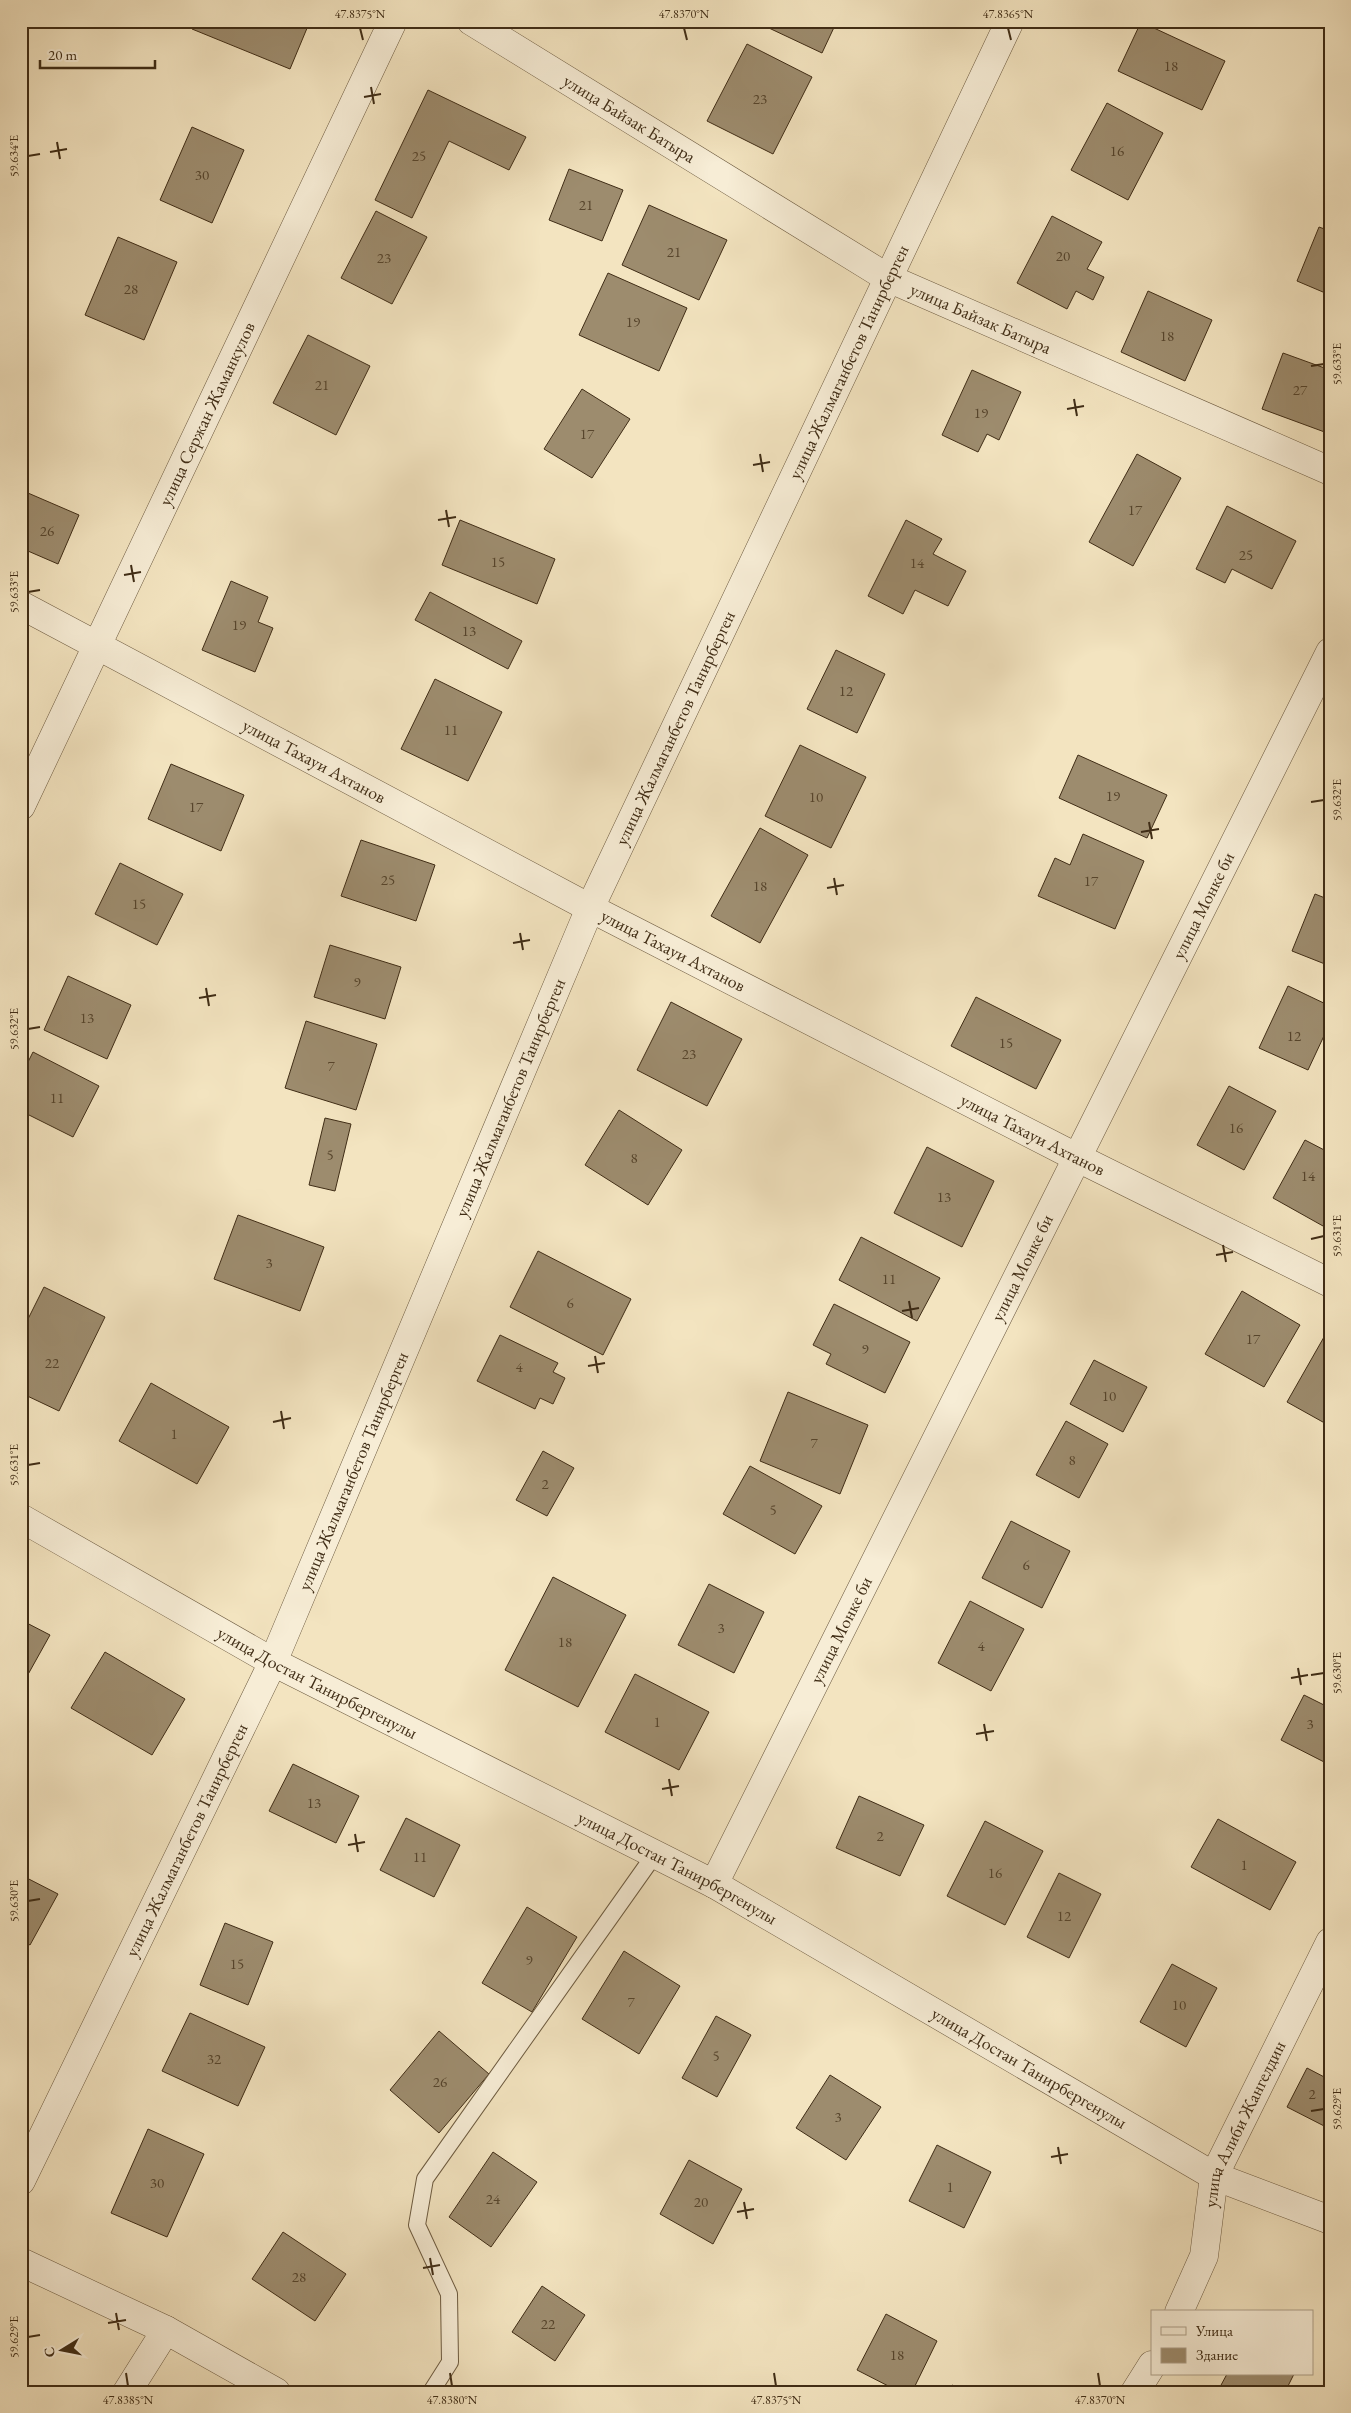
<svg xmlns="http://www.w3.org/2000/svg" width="1351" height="2413" viewBox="0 0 1351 2413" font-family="'EB Garamond',serif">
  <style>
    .building { fill: #9d8c6e; stroke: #402d16 }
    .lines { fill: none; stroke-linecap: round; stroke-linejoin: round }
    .lane-casing { stroke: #6d5b40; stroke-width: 18 }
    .street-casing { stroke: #6d5b40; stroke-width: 29 }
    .lane { stroke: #f7edd6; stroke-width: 16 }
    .street { stroke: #f7edd6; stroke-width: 28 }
    .ticks { fill: none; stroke: #402d16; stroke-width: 2 }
    .labels { text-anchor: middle; stroke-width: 5; stroke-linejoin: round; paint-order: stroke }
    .number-label { font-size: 15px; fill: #57452c }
    .street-label { font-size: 18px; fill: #402d16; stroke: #f7edd6 }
    .neatline { fill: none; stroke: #402d16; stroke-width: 2 }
    .ticks-label { font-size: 12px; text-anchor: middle; fill: #402d16 }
  </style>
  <rect width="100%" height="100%" fill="#f3e4c0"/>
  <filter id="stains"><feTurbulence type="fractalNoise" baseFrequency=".004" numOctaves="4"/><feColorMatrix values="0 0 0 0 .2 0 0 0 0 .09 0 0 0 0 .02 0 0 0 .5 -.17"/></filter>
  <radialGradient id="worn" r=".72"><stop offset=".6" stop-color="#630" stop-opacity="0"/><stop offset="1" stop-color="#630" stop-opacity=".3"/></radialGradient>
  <g class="building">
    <path d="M195,21H310L290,69L192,29Z"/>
    <path d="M754,21H837L822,53Z"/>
    <path d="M1141,22L1225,61L1202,110L1118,71Z"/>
    <path d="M747,44L812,77L773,154L707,121Z"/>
    <path d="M428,90L526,137L509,170L449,141L412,218L375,200Z"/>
    <path d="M1107,103L1163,133L1128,200L1071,170Z"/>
    <path d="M192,127L244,150L212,223L160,200Z"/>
    <path d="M569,169L623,190L602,241L549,220Z"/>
    <path d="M649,205L727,240L699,300L622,265Z"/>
    <path d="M376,211L427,237L392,304L341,278Z"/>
    <path d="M1052,216L1102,242L1087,269L1104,277L1093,300L1076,291L1067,309L1017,283Z"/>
    <path d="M1319,227L1330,231V295L1297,281Z"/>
    <path d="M118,237L177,262L144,340L85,315Z"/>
    <path d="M608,273L687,308L659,371L579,335Z"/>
    <path d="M1148,291L1212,320L1185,381L1121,352Z"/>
    <path d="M308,335L370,366L336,435L273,403Z"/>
    <path d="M1283,353L1330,370V434L1262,409Z"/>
    <path d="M972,370L1021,392L999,440L987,434L978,452L942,435Z"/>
    <path d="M582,389L630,419L592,478L544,449Z"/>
    <path d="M1137,454L1181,478L1133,566L1089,542Z"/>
    <path d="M21,490L79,515L58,564L21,548Z"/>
    <path d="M1227,506L1296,541L1272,589L1232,569L1225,583L1196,569Z"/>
    <path d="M460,520L555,559L537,604L442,565Z"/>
    <path d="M906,520L942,539L933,554L966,571L948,606L915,590L903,614L868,596Z"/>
    <path d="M231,581L268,597L258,622L273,628L255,672L202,650Z"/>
    <path d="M430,592L522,641L508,669L415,620Z"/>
    <path d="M836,650L885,674L857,733L807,709Z"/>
    <path d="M435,679L502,712L468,781L401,749Z"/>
    <path d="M800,745L866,777L831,848L765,816Z"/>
    <path d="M1078,755L1167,795L1147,838L1059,798Z"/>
    <path d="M171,764L244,795L221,851L148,819Z"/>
    <path d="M760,828L808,855L760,943L711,916Z"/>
    <path d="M1083,834L1144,861L1115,929L1038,896L1055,858L1070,865Z"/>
    <path d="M361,840L435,865L416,921L341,896Z"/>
    <path d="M120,863L183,894L157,945L95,914Z"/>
    <path d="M1315,894L1330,900V966L1292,951Z"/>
    <path d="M330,945L401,967L385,1019L314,997Z"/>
    <path d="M68,976L131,1005L107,1059L44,1030Z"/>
    <path d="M1288,986L1330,1006V1023L1308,1070L1259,1048Z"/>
    <path d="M976,997L1061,1040L1036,1089L951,1046Z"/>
    <path d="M671,1002L742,1039L707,1106L637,1070Z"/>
    <path d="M306,1021L377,1044L356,1110L285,1088Z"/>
    <path d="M33,1052L99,1086L73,1137L21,1111V1076Z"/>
    <path d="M1229,1086L1276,1111L1244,1170L1197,1145Z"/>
    <path d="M619,1110L682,1150L648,1205L585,1165Z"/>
    <path d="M325,1118L351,1124L335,1191L309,1185Z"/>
    <path d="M1305,1140L1330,1153V1214L1323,1226L1273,1198Z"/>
    <path d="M927,1147L994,1181L962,1247L894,1213Z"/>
    <path d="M238,1215L324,1247L300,1311L214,1279Z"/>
    <path d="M861,1237L940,1278L917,1321L839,1280Z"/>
    <path d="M538,1251L631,1299L603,1355L510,1307Z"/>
    <path d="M44,1287L105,1317L59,1411L21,1393V1333Z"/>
    <path d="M1242,1291L1300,1325L1264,1387L1205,1354Z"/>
    <path d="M834,1304L910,1342L885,1393L826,1364L831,1354L813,1345Z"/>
    <path d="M500,1335L558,1363L553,1372L565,1378L553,1404L540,1398L535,1409L477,1381Z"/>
    <path d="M1324,1337L1330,1340V1426L1287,1402Z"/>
    <path d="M1094,1360L1147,1387L1123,1432L1070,1404Z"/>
    <path d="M151,1383L229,1427L197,1484L119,1441Z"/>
    <path d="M788,1392L868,1425L840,1494L760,1461Z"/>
    <path d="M1066,1421L1108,1444L1079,1498L1036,1475Z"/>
    <path d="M543,1451L574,1468L547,1516L516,1500Z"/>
    <path d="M750,1466L822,1506L795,1554L723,1514Z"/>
    <path d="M1011,1521L1070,1551L1042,1608L982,1578Z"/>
    <path d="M553,1577L626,1615L578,1707L505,1670Z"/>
    <path d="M709,1584L764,1612L734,1673L678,1645Z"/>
    <path d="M970,1601L1024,1629L991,1691L938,1663Z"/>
    <path d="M21,1620L50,1635L21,1687Z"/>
    <path d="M105,1652L185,1699L152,1755L71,1708Z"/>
    <path d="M635,1674L709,1712L679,1770L605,1732Z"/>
    <path d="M1304,1695L1330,1708V1765L1281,1740Z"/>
    <path d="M293,1764L359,1796L336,1843L269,1811Z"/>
    <path d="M859,1796L924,1825L900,1876L836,1848Z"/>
    <path d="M406,1818L460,1845L434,1897L380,1870Z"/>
    <path d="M1218,1819L1296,1862L1270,1910L1191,1867Z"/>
    <path d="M985,1821L1043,1851L1005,1925L947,1896Z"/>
    <path d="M1059,1873L1101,1894L1069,1958L1027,1937Z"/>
    <path d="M21,1875L58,1894L30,1945L21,1940Z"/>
    <path d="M527,1907L577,1937L532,2012L482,1983Z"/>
    <path d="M225,1923L273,1942L248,2005L200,1985Z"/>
    <path d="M624,1951L680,1986L639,2054L582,2019Z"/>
    <path d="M1172,1964L1217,1988L1186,2047L1140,2022Z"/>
    <path d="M190,2013L265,2047L238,2106L162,2071Z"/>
    <path d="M716,2016L751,2035L717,2097L682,2078Z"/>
    <path d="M439,2031L489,2074L439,2133L390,2090Z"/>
    <path d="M1307,2068L1330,2080V2129L1287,2107Z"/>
    <path d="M830,2075L881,2107L846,2160L796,2128Z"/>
    <path d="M148,2129L204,2154L167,2237L111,2213Z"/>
    <path d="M937,2145L991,2172L964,2228L909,2201Z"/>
    <path d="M493,2152L537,2182L491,2247L449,2217Z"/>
    <path d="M689,2160L742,2189L713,2244L660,2214Z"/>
    <path d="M283,2232L346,2274L315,2321L252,2279Z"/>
    <path d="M542,2286L585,2315L555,2361L512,2332Z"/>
    <path d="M886,2314L937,2341L912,2392H900L857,2370Z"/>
    <path d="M1227,2374H1294L1285,2392H1229L1220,2387Z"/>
    <path d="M952,2385L967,2392H949Z"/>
  </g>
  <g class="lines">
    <defs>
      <path id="lane" d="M431,2392L450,2362L449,2294L417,2225L425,2179L655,1854"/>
      <g id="street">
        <path id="s1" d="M471,21L888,278L1330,471"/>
        <path id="s2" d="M21,605L590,908L1076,1157L1330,1283"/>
        <path id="s3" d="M21,806L393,21"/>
        <path id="s4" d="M21,1518L273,1662L714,1884L1214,2176L1330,2220"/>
        <path id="s5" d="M714,1884L1330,652"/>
        <path id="s6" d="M21,2181L273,1662L590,908L1010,21"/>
        <path d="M21,2262L166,2330L276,2392"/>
        <path id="s7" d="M1179,2312L1204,2256L1214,2176L1330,1942"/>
        <path d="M127,2392L166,2330"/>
        <path d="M1135,2392L1152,2365"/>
      </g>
    </defs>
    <use href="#lane" class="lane-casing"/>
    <use href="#street" class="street-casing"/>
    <use href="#lane" class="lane"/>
    <use href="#street" class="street"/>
  </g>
  <path class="ticks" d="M360,28L363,40M684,28L687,40M1008,28L1011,40M371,87L374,104M364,97L381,94M57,142L60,159M50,152L67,149M28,156L40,154M1311,366L1324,364M1074,399L1077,416M1067,409L1084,406M760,454L763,472M753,465L770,462M446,510L449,527M438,520L456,517M131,565L134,582M124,575L141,572M28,592L40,590M1311,802L1324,800M1149,822L1152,839M1141,832L1159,829M834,878L837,895M827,888L844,885M520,933L523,950M513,943L530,940M206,988L209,1006M199,998L216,995M28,1029L40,1027M1311,1239L1324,1236M1223,1245L1226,1262M1216,1255L1233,1252M909,1301L912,1318M902,1311L919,1308M595,1356L598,1373M588,1366L605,1363M281,1411L284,1429M273,1422L291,1418M28,1465L40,1463M1298,1668L1301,1685M1311,1675L1324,1673M1291,1678L1308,1675M984,1724L987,1741M976,1734L994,1731M669,1779L672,1796M662,1789L679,1786M355,1834L358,1852M348,1845L365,1842M28,1901L40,1899M1311,2111L1324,2109M1058,2147L1061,2164M1051,2157L1068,2154M744,2202L747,2219M737,2212L754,2209M430,2258L433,2275M423,2268L440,2265M116,2313L119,2330M108,2323L126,2320M28,2337L40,2335M126,2373L128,2386M450,2373L452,2386M774,2373L776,2386M1098,2373L1100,2386"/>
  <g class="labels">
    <g class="number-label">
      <text x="1171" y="71">18</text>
      <text x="760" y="104">23</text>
      <text x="1117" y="156">16</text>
      <text x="419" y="161">25</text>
      <text x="202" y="180">30</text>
      <text x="586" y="210">21</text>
      <text x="674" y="257">21</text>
      <text x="1063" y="261">20</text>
      <text x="384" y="263">23</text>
      <text x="131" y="294">28</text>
      <text x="633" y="327">19</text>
      <text x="1167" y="341">18</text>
      <text x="322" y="390">21</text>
      <text x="1300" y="395">27</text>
      <text x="981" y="418">19</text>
      <text x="587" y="439">17</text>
      <text x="1135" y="515">17</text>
      <text x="47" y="536">26</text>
      <text x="1246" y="560">25</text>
      <text x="498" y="567">15</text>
      <text x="917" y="568">14</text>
      <text x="239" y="630">19</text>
      <text x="469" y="636">13</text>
      <text x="846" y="696">12</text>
      <text x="451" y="735">11</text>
      <text x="1113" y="801">19</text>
      <text x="816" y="802">10</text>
      <text x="196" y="812">17</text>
      <text x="388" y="885">25</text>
      <text x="1091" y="886">17</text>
      <text x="760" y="891">18</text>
      <text x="139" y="909">15</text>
      <text x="357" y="987">9</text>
      <text x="87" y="1023">13</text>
      <text x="1294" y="1041">12</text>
      <text x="1006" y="1048">15</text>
      <text x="689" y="1059">23</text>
      <text x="331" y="1071">7</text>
      <text x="57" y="1103">11</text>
      <text x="1236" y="1133">16</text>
      <text x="330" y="1160">5</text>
      <text x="634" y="1163">8</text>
      <text x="1308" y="1181">14</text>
      <text x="944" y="1202">13</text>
      <text x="269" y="1268">3</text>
      <text x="889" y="1284">11</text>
      <text x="570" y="1308">6</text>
      <text x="1253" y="1344">17</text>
      <text x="865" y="1354">9</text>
      <text x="52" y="1368">22</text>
      <text x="519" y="1372">4</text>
      <text x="1109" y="1401">10</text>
      <text x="174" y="1439">1</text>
      <text x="814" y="1448">7</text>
      <text x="1072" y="1465">8</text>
      <text x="545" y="1489">2</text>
      <text x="773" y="1515">5</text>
      <text x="1026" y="1570">6</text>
      <text x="721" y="1633">3</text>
      <text x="565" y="1647">18</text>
      <text x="981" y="1651">4</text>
      <text x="657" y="1727">1</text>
      <text x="1310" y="1729">3</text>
      <text x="314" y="1808">13</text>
      <text x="880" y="1841">2</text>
      <text x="420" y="1862">11</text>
      <text x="1244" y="1870">1</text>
      <text x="995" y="1878">16</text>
      <text x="1064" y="1921">12</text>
      <text x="529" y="1965">9</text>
      <text x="237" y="1969">15</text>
      <text x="631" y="2007">7</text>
      <text x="1179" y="2010">10</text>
      <text x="716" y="2061">5</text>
      <text x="214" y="2064">32</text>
      <text x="440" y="2087">26</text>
      <text x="1312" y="2099">2</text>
      <text x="838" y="2122">3</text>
      <text x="157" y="2188">30</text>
      <text x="950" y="2192">1</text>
      <text x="493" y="2204">24</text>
      <text x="701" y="2207">20</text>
      <text x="299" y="2282">28</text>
      <text x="548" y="2329">22</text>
      <text x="897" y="2360">18</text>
    </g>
    <g class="street-label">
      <text dy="6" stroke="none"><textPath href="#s1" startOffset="186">улица Байзак Батыра</textPath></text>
      <text dy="6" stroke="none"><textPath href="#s1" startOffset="591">улица Байзак Батыра</textPath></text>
      <text dy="6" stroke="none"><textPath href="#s6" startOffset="1999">улица Жалмаганбетов Танирберген</textPath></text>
      <text dy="6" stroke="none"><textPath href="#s3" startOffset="434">улица Сержан Жаманкулов</textPath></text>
      <text dy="6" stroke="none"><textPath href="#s6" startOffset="1594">улица Жалмаганбетов Танирберген</textPath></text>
      <text dy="6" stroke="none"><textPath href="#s2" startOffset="332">улица Тахауи Ахтанов</textPath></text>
      <text dy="6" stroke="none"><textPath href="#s5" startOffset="1094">улица Монке би</textPath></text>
      <text dy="6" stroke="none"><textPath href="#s2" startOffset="738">улица Тахауи Ахтанов</textPath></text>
      <text dy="6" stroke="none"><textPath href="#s6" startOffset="1189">улица Жалмаганбетов Танирберген</textPath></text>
      <text dy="6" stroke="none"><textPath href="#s2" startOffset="1142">улица Тахауи Ахтанов</textPath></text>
      <text dy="6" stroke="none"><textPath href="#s5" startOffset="689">улица Монке би</textPath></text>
      <text dy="6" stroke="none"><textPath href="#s6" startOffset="784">улица Жалмаганбетов Танирберген</textPath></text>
      <text dy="6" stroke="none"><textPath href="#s5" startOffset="284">улица Монке би</textPath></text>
      <text dy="6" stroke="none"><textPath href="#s4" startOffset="339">улица Достан Танирбергенулы</textPath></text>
      <text dy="6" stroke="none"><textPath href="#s6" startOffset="379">улица Жалмаганбетов Танирберген</textPath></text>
      <text dy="6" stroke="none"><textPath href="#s4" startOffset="744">улица Достан Танирбергенулы</textPath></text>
      <text dy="6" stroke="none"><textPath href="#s4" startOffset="1149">улица Достан Танирбергенулы</textPath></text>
      <text dy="6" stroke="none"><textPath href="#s7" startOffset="201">улица Алиби Жангелдин</textPath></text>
    </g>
  </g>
  <rect width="1351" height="2413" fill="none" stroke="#f3e4c0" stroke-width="55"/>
  <rect x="1151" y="2310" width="162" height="65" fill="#f7edd6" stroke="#aea089"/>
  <rect x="1161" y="2327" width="25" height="8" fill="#f7edd6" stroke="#aea089"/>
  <text x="1196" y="2336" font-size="15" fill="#402d16">Улица</text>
  <rect x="1161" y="2348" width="25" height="15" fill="#9d8c6e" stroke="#aea089"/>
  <text x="1196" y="2360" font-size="15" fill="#402d16">Здание</text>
  <g transform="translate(62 2350) rotate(260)" stroke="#f7edd6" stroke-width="4" paint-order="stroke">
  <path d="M0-4L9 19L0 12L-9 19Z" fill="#402d16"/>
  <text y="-8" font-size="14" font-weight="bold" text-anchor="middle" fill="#402d16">С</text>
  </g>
  <path d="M40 60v8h115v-8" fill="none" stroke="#402d16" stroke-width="2.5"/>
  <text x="48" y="60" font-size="15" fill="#402d16" stroke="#f7edd6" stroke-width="4" paint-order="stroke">20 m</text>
  <rect x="28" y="28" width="1296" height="2358" class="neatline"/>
  <g class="ticks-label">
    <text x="360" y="18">47.8375°N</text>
    <text x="684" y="18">47.8370°N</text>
    <text x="1008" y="18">47.8365°N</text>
    <text transform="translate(14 156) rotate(-90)" y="4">59.634°E</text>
    <text transform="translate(1337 364) rotate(-90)" y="4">59.633°E</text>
    <text transform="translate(14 592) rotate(-90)" y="4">59.633°E</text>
    <text transform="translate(1337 800) rotate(-90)" y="4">59.632°E</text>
    <text transform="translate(14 1029) rotate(-90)" y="4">59.632°E</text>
    <text transform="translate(1337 1236) rotate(-90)" y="4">59.631°E</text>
    <text transform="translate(14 1465) rotate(-90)" y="4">59.631°E</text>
    <text transform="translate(1337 1673) rotate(-90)" y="4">59.630°E</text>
    <text transform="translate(14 1901) rotate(-90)" y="4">59.630°E</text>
    <text transform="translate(1337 2109) rotate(-90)" y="4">59.629°E</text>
    <text transform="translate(14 2337) rotate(-90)" y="4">59.629°E</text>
    <text x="128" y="2404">47.8385°N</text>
    <text x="452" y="2404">47.8380°N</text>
    <text x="776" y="2404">47.8375°N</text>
    <text x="1100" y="2404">47.8370°N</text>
  </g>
  <rect width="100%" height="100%" filter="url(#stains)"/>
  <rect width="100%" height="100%" fill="url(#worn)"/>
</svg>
